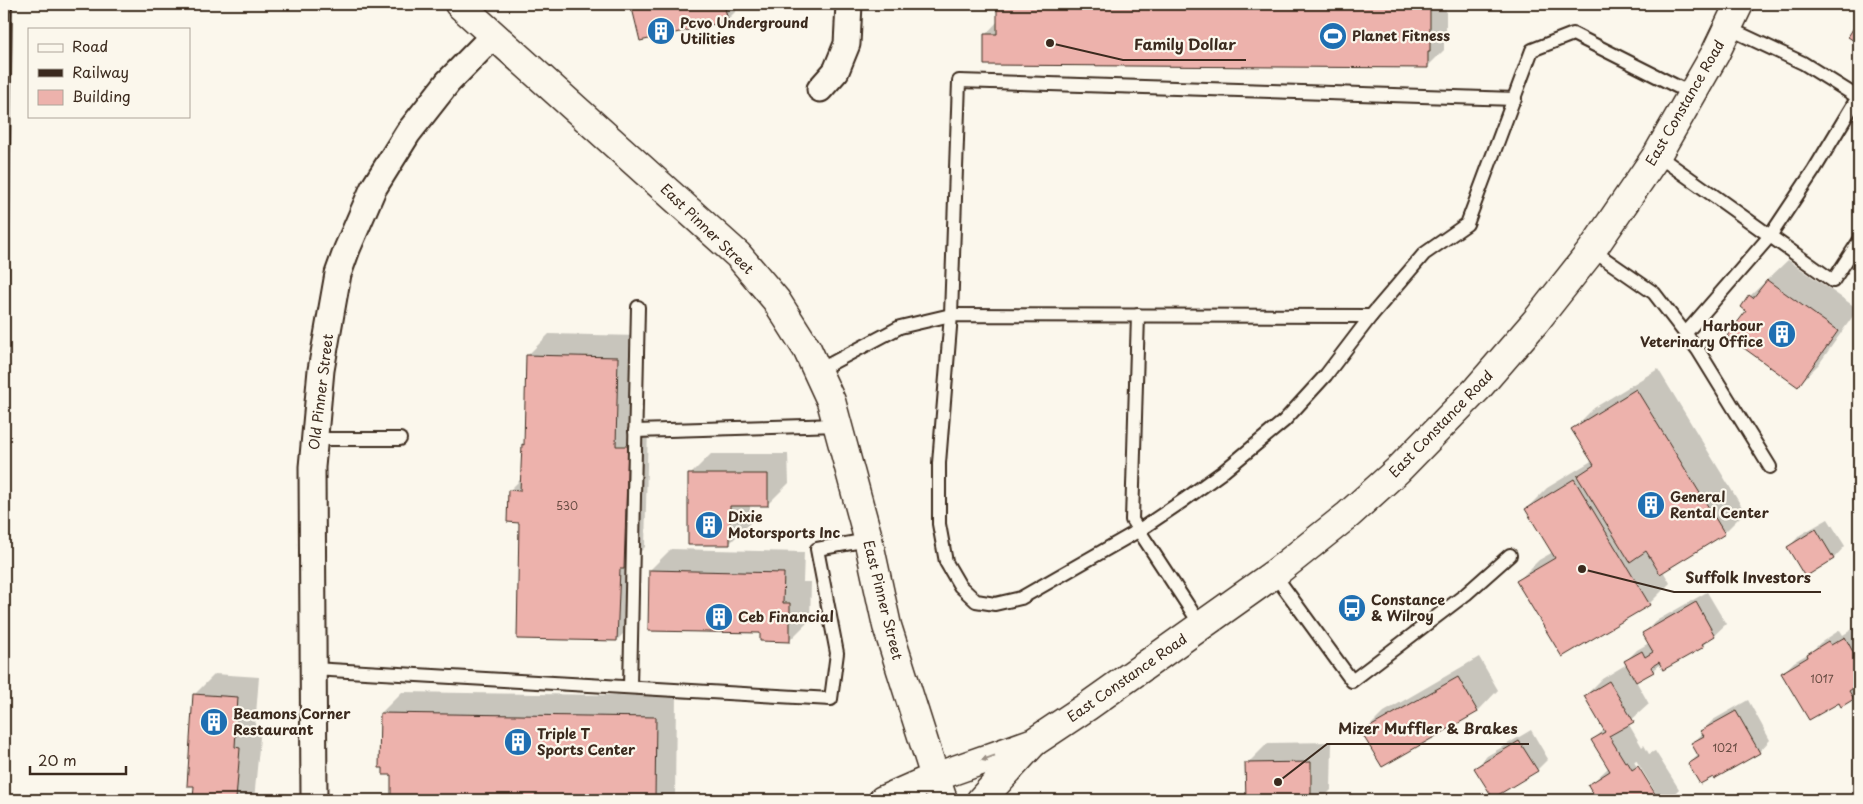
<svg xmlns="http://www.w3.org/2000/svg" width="1863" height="804" viewBox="0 0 1863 804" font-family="'Playpen Sans',sans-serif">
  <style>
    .shadow { fill: #0003 }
    .building { fill: #edb2ac; stroke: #3b2a1e }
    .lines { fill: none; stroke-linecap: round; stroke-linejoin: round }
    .lane-casing { stroke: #3b2a1e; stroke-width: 16 }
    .street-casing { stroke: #3b2a1e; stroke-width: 29 }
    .secondary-casing { stroke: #3b2a1e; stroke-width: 31 }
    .primary-casing { stroke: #3b2a1e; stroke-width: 31 }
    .lane { stroke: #fbf7ec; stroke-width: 12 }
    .street { stroke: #fbf7ec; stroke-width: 25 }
    .secondary { stroke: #fbf7ec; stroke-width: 28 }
    .primary { stroke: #fbf7ec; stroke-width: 28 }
    .rail { stroke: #3b2a1e; stroke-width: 4 }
    .oneway { fill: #9b9085 }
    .labels { text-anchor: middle; stroke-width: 4.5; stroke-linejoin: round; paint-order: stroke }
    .number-label { font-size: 11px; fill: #684c42 }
    .poi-label { font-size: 14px; font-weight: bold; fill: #3b2a1e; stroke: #fbf7ec; text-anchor: start }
    .street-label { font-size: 14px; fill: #3b2a1e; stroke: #fbf7ec }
    .leader { fill: none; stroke: #3b2a1e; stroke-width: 2 }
    .callout-dot { fill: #3b2a1e; stroke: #fbf7ec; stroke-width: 2 }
    .callout-label { font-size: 15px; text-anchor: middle; font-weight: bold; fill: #3b2a1e; stroke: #fbf7ec; stroke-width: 4.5; stroke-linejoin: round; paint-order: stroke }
  </style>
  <rect width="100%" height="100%" fill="#fbf7ec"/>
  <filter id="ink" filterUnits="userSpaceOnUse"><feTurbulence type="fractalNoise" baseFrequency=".02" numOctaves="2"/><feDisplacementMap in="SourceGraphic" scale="10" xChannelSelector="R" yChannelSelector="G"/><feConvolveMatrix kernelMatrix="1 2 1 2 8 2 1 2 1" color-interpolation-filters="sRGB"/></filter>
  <g filter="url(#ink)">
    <g class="shadow">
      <path d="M633,4H743L727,20L641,40Z"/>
      <path d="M998,4H1446V34L1444,36V50L1427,67L986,34L998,21Z"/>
      <path d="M1788,260L1858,309L1819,364L1798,385L1747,310L1743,307L1750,296Z"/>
      <path d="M549,334L639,336L636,425H648L645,547L640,552L638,619L617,640L521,521L509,491L522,478L523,445L526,442L528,355Z"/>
      <path d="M1658,369L1745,512L1724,533L1663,571L1670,583L1649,604L1518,581L1539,560L1553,552L1526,509L1547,488L1593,460L1573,429L1594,408Z"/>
      <path d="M711,454H788L789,483L768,504H750V523L729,544L690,475Z"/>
      <path d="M1828,519L1845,546L1834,558L1806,575L1789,547L1800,535Z"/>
      <path d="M671,549L804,552L803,582H811L810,620L789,641L762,632L650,570Z"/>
      <path d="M1707,592L1726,624L1703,646L1661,663L1653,671L1636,681L1649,704L1628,723L1642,747L1644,745L1649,754L1655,751L1679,789L1668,800H1660L1636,760L1634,762L1657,800H1598L1589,786L1609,767L1593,740L1605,729L1585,696L1602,679L1627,664L1626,661L1637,650L1649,643L1644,633L1656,621Z"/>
      <path d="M1856,627L1859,632V692L1853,698L1841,705L1839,701L1783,673L1794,662L1811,652L1820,643L1840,630L1843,635Z"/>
      <path d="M1479,657L1498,690L1478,711L1382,765L1363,733L1384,712Z"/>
      <path d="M215,674L259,677L255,727H261L254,800H194V695Z"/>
      <path d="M402,692L676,696L675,800H392V774L381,713Z"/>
      <path d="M1748,700L1770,740L1759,752L1689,764L1699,754L1693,743L1703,733L1702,731L1713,720Z"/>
      <path d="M1531,730L1548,759L1537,770L1476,768L1487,756Z"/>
      <path d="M1332,742L1331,790L1321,800H1247V764L1268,743Z"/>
      <path d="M1545,797L1547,800H1539Z"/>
    </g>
    <g class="building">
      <path d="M631,4H724L728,21L640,41Z"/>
      <path d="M997,4H1430V52H1428V68L984,65V34H997Z"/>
      <path d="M1859,19V44L1848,37Z"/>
      <path d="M1767,280L1838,331L1798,387L1727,336L1746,311L1741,307L1749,295L1753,298Z"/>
      <path d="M526,355L618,357L616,446H628L624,569H620L617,641L517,639L519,523L507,522L508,490L520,491L522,444L524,445Z"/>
      <path d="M1636,389L1725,534L1660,574L1646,551L1630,562L1577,476L1594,465L1571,429Z"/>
      <path d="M688,474H768V506H730V545H688Z"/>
      <path d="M1574,479L1650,605L1562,657L1516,581L1555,558L1525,509Z"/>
      <path d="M1816,529L1834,559L1805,577L1787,547Z"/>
      <path d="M649,570L784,573L783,603H790V642L760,641V633L648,631Z"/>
      <path d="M1696,602L1715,636L1702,644L1704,647L1663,670L1659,662L1651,667L1654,672L1636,682L1624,661L1642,651L1645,657L1653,652L1642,633Z"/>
      <path d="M1845,637L1859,663V684L1849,691L1854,699L1841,707L1839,703L1809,720L1781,673L1808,657L1807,654L1828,641L1831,645Z"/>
      <path d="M1458,677L1478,712L1382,767L1361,732Z"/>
      <path d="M1609,681L1634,722L1609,736L1625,762L1627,761L1632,770L1638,766L1659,800H1597L1588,785L1610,771L1591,740L1605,732L1584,696Z"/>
      <path d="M193,694L238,697L235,747L240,748L236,800H193L194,786H187Z"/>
      <path d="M1736,711L1760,753L1714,779L1713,777L1700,784L1688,764L1699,757L1691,743L1704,736L1700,731Z"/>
      <path d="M380,713L656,717L655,800H391V775H383V768H379Z"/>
      <path d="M1519,741L1538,771L1493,798L1474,768Z"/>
      <path d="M1311,762V800H1246L1245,763Z"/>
    </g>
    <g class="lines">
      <defs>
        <g id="lane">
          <path d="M1728,28L1803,63L1859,98"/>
          <path d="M1657,155L1833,281L1859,241"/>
          <path d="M1592,250L1654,293L1698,350L1770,467"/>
          <path d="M1138,315L1132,520L1202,627"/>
          <path d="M1371,316L1326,375L1284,421L1224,471L1184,500L1138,531L1021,598L995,604L976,601L960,586L946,562L939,524V463L951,315L959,81L1515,99"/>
          <path d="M1685,334L1770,236L1814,170L1858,97"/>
          <path d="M817,371L900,327L951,315L1371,316L1424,254L1467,224L1532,50L1573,34L1692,94"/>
          <path d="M635,431L838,425"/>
          <path d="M315,439H400"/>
          <path d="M1274,574L1352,681L1466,594L1510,555"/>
          <path d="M313,669L831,699L837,653L817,549L868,540"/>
          <path d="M630,687L638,307"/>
        </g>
        <g id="street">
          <path d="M820,89L836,71L847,44L849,4"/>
          <path d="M314,800L312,467L321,370L338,274L347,249L373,189L408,133L448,82L494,35"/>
        </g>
        <path id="secondary" d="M459,4L738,255L776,300L807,349L831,401L867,534L887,626L935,777"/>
        <g id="primary">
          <path d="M935,777L943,800"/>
          <path d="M883,800L935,777L1034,742L1088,706L1274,574L1348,515L1398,470L1477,389L1536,321L1592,250L1657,155L1715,54L1739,4"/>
          <path d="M981,800L1033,743"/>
        </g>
      </defs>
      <use href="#lane" class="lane-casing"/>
      <use href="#street" class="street-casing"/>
      <use href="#secondary" class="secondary-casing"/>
      <use href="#primary" class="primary-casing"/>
      <use href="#lane" class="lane"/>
      <use href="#street" class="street"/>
      <use href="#secondary" class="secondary"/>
      <use href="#primary" class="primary"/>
      <path class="rail" d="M4,529L11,4"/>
    </g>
    <defs><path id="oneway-solid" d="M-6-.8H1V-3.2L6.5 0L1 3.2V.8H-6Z" transform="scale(1.25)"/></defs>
    <use class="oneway" href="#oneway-solid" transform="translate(988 758) rotate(160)"/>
  </g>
  <defs>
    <symbol id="building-disc" viewBox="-11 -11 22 22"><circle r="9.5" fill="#1f6fb2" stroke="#fbf7ec"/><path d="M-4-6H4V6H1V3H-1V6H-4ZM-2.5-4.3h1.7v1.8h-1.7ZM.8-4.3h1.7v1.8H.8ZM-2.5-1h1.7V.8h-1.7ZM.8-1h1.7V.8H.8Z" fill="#fff"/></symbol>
    <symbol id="stadium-disc" viewBox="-11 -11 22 22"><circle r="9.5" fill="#1f6fb2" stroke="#fbf7ec"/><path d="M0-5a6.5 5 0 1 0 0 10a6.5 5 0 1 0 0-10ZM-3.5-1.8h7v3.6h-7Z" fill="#fff"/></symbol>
    <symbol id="bus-disc" viewBox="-11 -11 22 22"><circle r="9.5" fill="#1f6fb2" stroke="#fbf7ec"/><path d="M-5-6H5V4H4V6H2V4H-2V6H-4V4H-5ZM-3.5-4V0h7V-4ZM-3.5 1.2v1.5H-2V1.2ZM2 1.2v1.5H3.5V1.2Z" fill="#fff"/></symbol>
  </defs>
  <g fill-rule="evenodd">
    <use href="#building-disc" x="645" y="15" width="32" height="32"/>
    <use href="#stadium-disc" x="1317" y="20" width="32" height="32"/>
    <use href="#building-disc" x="1766" y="318" width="32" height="32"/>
    <use href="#building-disc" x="1635" y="489" width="32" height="32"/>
    <use href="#building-disc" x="693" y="509" width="32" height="32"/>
    <use href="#bus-disc" x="1336" y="592" width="32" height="32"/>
    <use href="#building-disc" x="703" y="601" width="32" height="32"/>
    <use href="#building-disc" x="198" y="706" width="32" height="32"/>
    <use href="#building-disc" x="502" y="726" width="32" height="32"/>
  </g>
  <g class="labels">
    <g class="number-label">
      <text x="567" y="510">530</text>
      <text x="1822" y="683">1017</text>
      <text x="1725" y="752">1021</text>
    </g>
    <g class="poi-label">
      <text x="680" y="28">Pcvo Underground<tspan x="680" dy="16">Utilities</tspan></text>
      <text x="1352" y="41">Planet Fitness</text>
      <text x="1763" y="331" text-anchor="end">Harbour<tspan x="1763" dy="16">Veterinary Office</tspan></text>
      <text x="1670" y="502">General<tspan x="1670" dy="16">Rental Center</tspan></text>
      <text x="728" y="522">Dixie<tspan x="728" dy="16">Motorsports Inc</tspan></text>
      <text x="1371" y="605">Constance<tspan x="1371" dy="16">&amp; Wilroy</tspan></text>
      <text x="738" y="622">Ceb Financial</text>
      <text x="233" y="719">Beamons Corner<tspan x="233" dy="16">Restaurant</tspan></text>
      <text x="537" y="739">Triple T<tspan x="537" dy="16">Sports Center</tspan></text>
    </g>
    <g class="street-label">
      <text transform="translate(1685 103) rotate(-60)" y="5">East Constance Road</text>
      <text transform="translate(707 229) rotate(44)" y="5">East Pinner Street</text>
      <text transform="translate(321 392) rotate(-83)" y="5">Old Pinner Street</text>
      <text transform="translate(1441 424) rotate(-46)" y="5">East Constance Road</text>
      <text transform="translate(883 600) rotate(76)" y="5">East Pinner Street</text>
      <text transform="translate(1127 678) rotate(-35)" y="5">East Constance Road</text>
    </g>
  </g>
  <path class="leader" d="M1050 43L1123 60H1246M1582 569L1674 592H1821M1278 782L1327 744H1529"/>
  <g class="callout-dot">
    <circle cx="1050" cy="43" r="5"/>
    <circle cx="1582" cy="569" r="5"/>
    <circle cx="1278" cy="782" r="5"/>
  </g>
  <g class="callout-label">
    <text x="1185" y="50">Family Dollar</text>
    <text x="1748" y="583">Suffolk Investors</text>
    <text x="1428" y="734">Mizer Muffler &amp; Brakes</text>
  </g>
  <rect width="1863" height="804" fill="none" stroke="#fbf7ec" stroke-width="20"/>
  <rect x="10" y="10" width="1843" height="784" fill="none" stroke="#3b2a1e" stroke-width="2" filter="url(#ink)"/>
  <rect x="28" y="28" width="162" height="90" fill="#fbf7ec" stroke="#aea59a"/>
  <rect x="38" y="44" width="25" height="8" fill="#fbf7ec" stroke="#aea59a"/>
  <text x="72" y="52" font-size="15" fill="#3b2a1e">Road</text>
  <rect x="38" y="69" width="25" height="8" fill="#3b2a1e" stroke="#aea59a"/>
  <text x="72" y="78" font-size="15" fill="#3b2a1e">Railway</text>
  <rect x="38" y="90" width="25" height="15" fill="#edb2ac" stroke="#aea59a"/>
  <text x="72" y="102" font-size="15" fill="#3b2a1e">Building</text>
  <path d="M30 766v8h96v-8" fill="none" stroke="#3b2a1e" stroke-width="2.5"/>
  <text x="38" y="766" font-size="15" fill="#3b2a1e" stroke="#fbf7ec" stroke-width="4" paint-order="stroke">20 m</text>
</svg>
